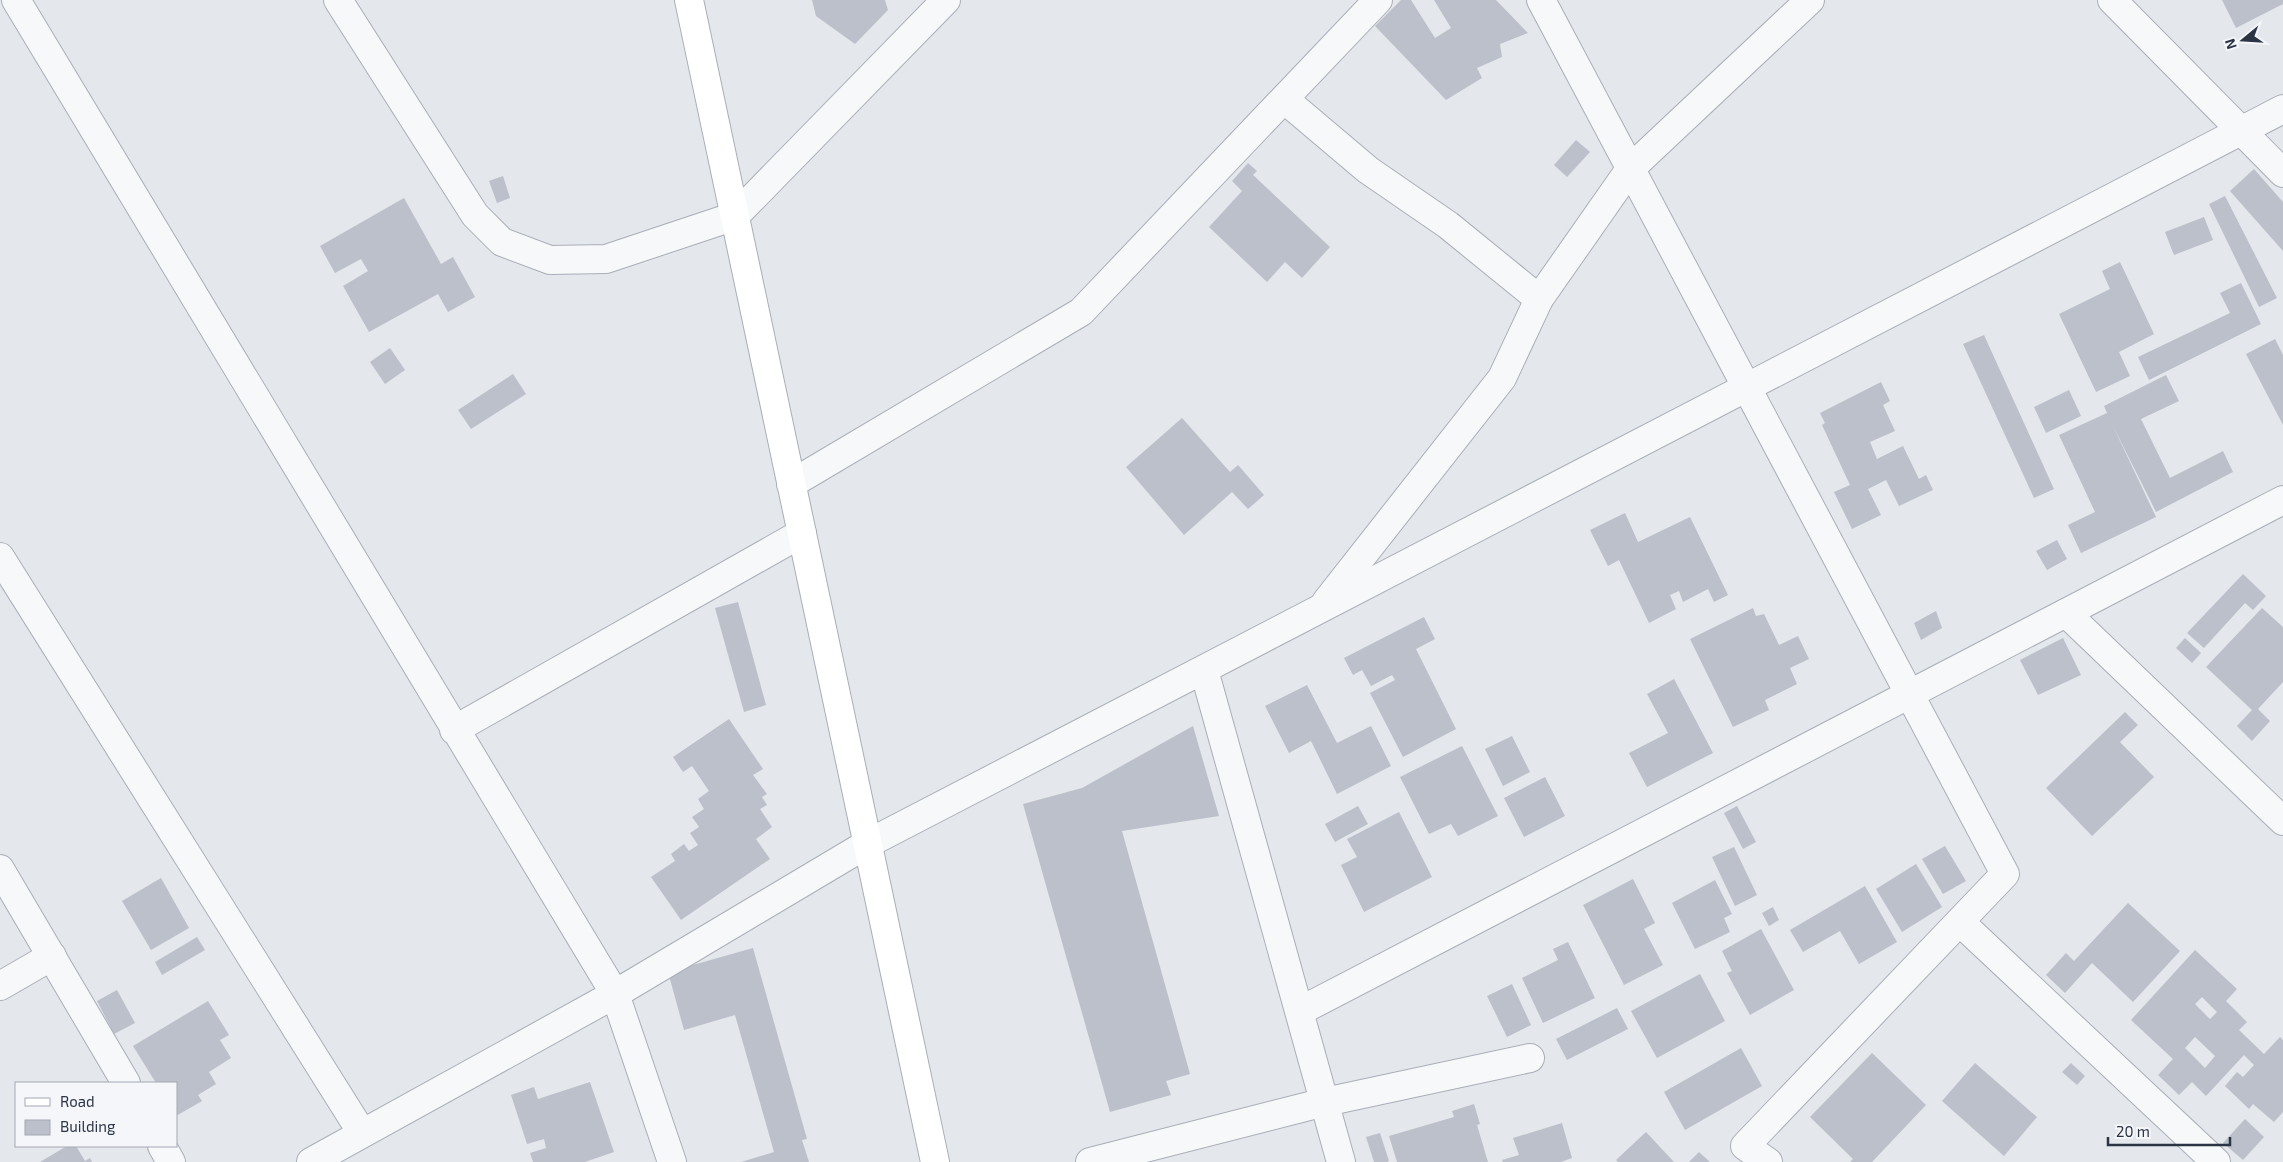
<svg xmlns="http://www.w3.org/2000/svg" width="2283" height="1162" viewBox="0 0 2283 1162" font-family="'Exo 2',sans-serif">
  <style>
    .building { fill: #bbc0ca; fill-rule: evenodd }
    .lines { fill: none; stroke-linecap: round; stroke-linejoin: round }
    .street-casing { stroke: #a9aeb7; stroke-width: 30 }
    .secondary-casing { stroke: #a9aeb7; stroke-width: 30 }
    .street { stroke: #f7f8fa; stroke-width: 28 }
    .secondary { stroke: #fff; stroke-width: 28 }
  </style>
  <rect width="100%" height="100%" fill="#e4e7ec"/>
  <g class="building">
    <path d="M812,0H885L888,10L855,44L816,16Z"/>
    <path d="M1401,0H1411L1435,38L1451,28L1434,0H1496L1528,33L1500,44L1502,57L1477,68L1482,78L1446,100L1375,26Z"/>
    <path d="M2222,0H2283V4L2236,28Z"/>
    <path d="M1576,140L1590,152L1567,177L1554,165Z"/>
    <path d="M1248,163L1257,171L1253,175L1330,247L1302,278L1285,262L1267,282L1209,227L1242,191L1232,181Z"/>
    <path d="M2254,169L2283,202V251L2230,191Z"/>
    <path d="M503,176L510,198L497,203L489,181Z"/>
    <path d="M2225,196L2277,298L2259,307L2209,204Z"/>
    <path d="M404,198L441,264L453,257L475,297L448,312L438,294L369,332L343,286L368,271L361,259L335,273L320,246Z"/>
    <path d="M2204,217L2213,240L2174,255L2165,232Z"/>
    <path d="M2120,262L2154,334L2119,352L2130,376L2096,392L2059,314L2110,289L2102,271Z"/>
    <path d="M2241,283L2261,324L2149,380L2138,357L2230,313L2220,293Z"/>
    <path d="M1984,335L2054,489L2034,498L1963,344Z"/>
    <path d="M2275,339L2283,355V425L2246,354Z"/>
    <path d="M390,348L405,370L385,384L370,362Z"/>
    <path d="M513,374L526,394L471,429L458,410Z"/>
    <path d="M2166,375L2179,401L2141,419L2170,478L2223,451L2233,472L2156,512L2112,424L2156,517L2081,553L2068,525L2095,512L2059,435L2107,413L2104,406Z"/>
    <path d="M1881,382L1890,401L1883,405L1895,431L1870,442L1877,459L1903,446L1919,479L1926,475L1933,490L1899,506L1886,480L1868,489L1881,515L1852,529L1834,492L1850,485L1822,425L1825,423L1820,413Z"/>
    <path d="M2069,390L2081,416L2046,433L2034,407Z"/>
    <path d="M1182,418L1230,472L1238,465L1264,495L1248,509L1232,492L1184,535L1126,467Z"/>
    <path d="M1625,513L1638,542L1690,517L1728,595L1714,602L1708,589L1683,602L1679,591L1670,595L1676,609L1649,623L1619,560L1608,566L1590,530Z"/>
    <path d="M2057,540L2067,559L2047,570L2036,551Z"/>
    <path d="M2243,574L2266,596L2253,610L2245,603L2204,648L2187,633Z"/>
    <path d="M738,602L766,705L744,712L715,608Z"/>
    <path d="M1753,608L1756,616L1764,614L1779,645L1798,636L1809,659L1790,668L1797,684L1765,700L1769,710L1733,727L1690,639Z"/>
    <path d="M2262,608L2283,627V682L2258,709L2270,721L2252,741L2237,726L2252,710L2206,667Z"/>
    <path d="M1936,611L1942,628L1921,640L1914,623Z"/>
    <path d="M1424,617L1435,639L1416,649L1456,729L1403,757L1370,693L1395,680L1392,675L1371,686L1362,670L1353,675L1344,658Z"/>
    <path d="M2063,638L2081,675L2038,695L2020,660Z"/>
    <path d="M2185,638L2201,653L2192,663L2176,648Z"/>
    <path d="M1674,679L1713,753L1647,787L1629,753L1668,733L1647,694Z"/>
    <path d="M1307,685L1337,743L1371,726L1391,766L1337,794L1311,741L1289,753L1265,706Z"/>
    <path d="M2125,712L2138,725L2120,742L2154,777L2092,836L2046,788Z"/>
    <path d="M729,719L763,769L753,775L767,794L762,797L767,805L760,809L772,827L756,839L770,859L681,920L651,877L675,861L671,854L684,844L689,851L698,845L690,833L699,827L692,817L704,809L698,799L709,791L692,766L683,772L673,757Z"/>
    <path d="M1193,726L1219,816L1122,831L1190,1074L1166,1081L1171,1095L1110,1112L1023,804L1082,788Z"/>
    <path d="M1512,736L1530,772L1503,786L1485,749Z"/>
    <path d="M1462,746L1498,816L1458,836L1451,824L1429,834L1400,777Z"/>
    <path d="M1545,777L1565,816L1524,837L1504,798Z"/>
    <path d="M1358,806L1368,824L1335,842L1325,824Z"/>
    <path d="M1737,806L1756,842L1743,849L1724,813Z"/>
    <path d="M1399,812L1432,877L1364,912L1341,865L1357,857L1347,839Z"/>
    <path d="M1945,846L1966,881L1943,894L1922,859Z"/>
    <path d="M1734,847L1757,895L1735,906L1712,857Z"/>
    <path d="M1916,864L1942,907L1902,932L1876,889Z"/>
    <path d="M161,878L189,928L151,950L122,901Z"/>
    <path d="M1633,879L1655,923L1644,929L1663,965L1624,985L1583,905Z"/>
    <path d="M1715,880L1732,914L1724,918L1730,932L1695,949L1672,903Z"/>
    <path d="M1865,886L1897,942L1859,964L1840,931L1803,952L1790,930Z"/>
    <path d="M2128,903L2180,951L2133,1002L2092,963L2065,993L2046,975L2066,953L2074,961Z"/>
    <path d="M1773,907L1779,920L1769,926L1762,913Z"/>
    <path d="M1761,929L1794,990L1750,1015L1727,973L1732,971L1722,951Z"/>
    <path d="M197,937L205,950L162,975L155,962Z"/>
    <path d="M1568,942L1595,998L1543,1023L1522,978L1558,960L1553,949Z"/>
    <path d="M753,948L807,1139L802,1140L809,1162H741L774,1152L735,1015L684,1030L668,972Z"/>
    <path d="M2195,950L2237,989L2226,1001L2247,1022L2239,1030L2264,1054L2280,1037L2283,1040V1112L2274,1122L2253,1104L2249,1109L2225,1086L2237,1072L2243,1077L2254,1065L2244,1055L2206,1096L2192,1082L2179,1095L2158,1075L2173,1059L2131,1020ZM2202,997L2217,1012L2210,1019L2195,1004ZM2195,1037L2215,1056L2205,1068L2185,1048Z"/>
    <path d="M1700,974L1725,1021L1657,1058L1631,1011Z"/>
    <path d="M1512,984L1531,1025L1507,1037L1487,996Z"/>
    <path d="M117,990L135,1023L114,1034L97,1001Z"/>
    <path d="M208,1001L229,1035L220,1040L231,1058L209,1072L216,1084L198,1095L202,1101L176,1116V1083H156L133,1046Z"/>
    <path d="M1617,1008L1628,1029L1567,1060L1556,1039Z"/>
    <path d="M1741,1048L1762,1086L1685,1130L1664,1092Z"/>
    <path d="M1872,1053L1926,1105L1872,1162H1850L1853,1159L1810,1117Z"/>
    <path d="M1975,1063L2037,1117L2004,1156L1942,1101Z"/>
    <path d="M2071,1063L2085,1076L2077,1085L2062,1072Z"/>
    <path d="M590,1082L614,1152L585,1162H533L530,1153L546,1148L544,1139L527,1144L511,1095L534,1087L538,1099Z"/>
    <path d="M1474,1104L1480,1124L1477,1125L1488,1162H1397L1389,1136L1454,1117L1452,1111Z"/>
    <path d="M2245,1119L2264,1137L2243,1160L2223,1143Z"/>
    <path d="M1562,1123L1572,1158L1561,1162H1503L1502,1160L1519,1155L1513,1138Z"/>
    <path d="M1646,1132L1674,1162H1618L1616,1160Z"/>
    <path d="M1380,1133L1389,1161L1387,1162H1374L1366,1137Z"/>
    <path d="M67,1146H76L85,1161L90,1158L92,1162H40Z"/>
    <path d="M1699,1152L1710,1162H1689Z"/>
  </g>
  <g class="lines">
    <defs>
      <g id="street">
        <path d="M16,0L615,994L672,1162"/>
        <path d="M338,0L475,215L502,242L550,260L606,259L735,216L946,0"/>
        <path d="M1541,0L2005,874L1745,1146L1768,1162"/>
        <path d="M2112,0L2283,173"/>
        <path d="M1284,99L1368,170L1448,225L1539,299"/>
        <path d="M791,484L1081,312L1378,0"/>
        <path d="M0,557L362,1133"/>
        <path d="M1326,602L1502,378L1539,299L1630,169L1810,0"/>
        <path d="M2066,613L2283,821"/>
        <path d="M1204,670L1341,1162"/>
        <path d="M454,730L802,533"/>
        <path d="M0,869L126,1083"/>
        <path d="M1960,922L2216,1162"/>
        <path d="M0,986L52,956"/>
        <path d="M1300,1011L2283,500"/>
        <path d="M162,1146L171,1162"/>
        <path d="M311,1162L615,994L867,844L2283,109"/>
        <path d="M1090,1162L1325,1102L1530,1058"/>
      </g>
      <path id="secondary" d="M689,0L935,1162"/>
    </defs>
    <use href="#street" class="street-casing"/>
    <use href="#secondary" class="secondary-casing"/>
    <use href="#street" class="street"/>
    <use href="#secondary" class="secondary"/>
  </g>
  <rect x="15" y="1082" width="162" height="65" fill="#f4f6f9" stroke="#a4a8b1"/>
  <rect x="25" y="1098" width="25" height="8" fill="#ffffff" stroke="#a4a8b1"/>
  <text x="60" y="1107" font-size="15" fill="#2b3445">Road</text>
  <rect x="25" y="1120" width="25" height="15" fill="#bbc0ca" stroke="#a4a8b1"/>
  <text x="60" y="1132" font-size="15" fill="#2b3445">Building</text>
  <g transform="translate(2243 40) rotate(252)" stroke="#f4f6f9" stroke-width="4" paint-order="stroke">
  <path d="M0-4L9 19L0 12L-9 19Z" fill="#2b3445"/>
  <text y="-8" font-size="14" font-weight="bold" text-anchor="middle" fill="#2b3445">N</text>
  </g>
  <path d="M2108 1137v8h122v-8" fill="none" stroke="#2b3445" stroke-width="2.5"/>
  <text x="2116" y="1137" font-size="15" fill="#2b3445" stroke="#f4f6f9" stroke-width="4" paint-order="stroke">20 m</text>
</svg>
